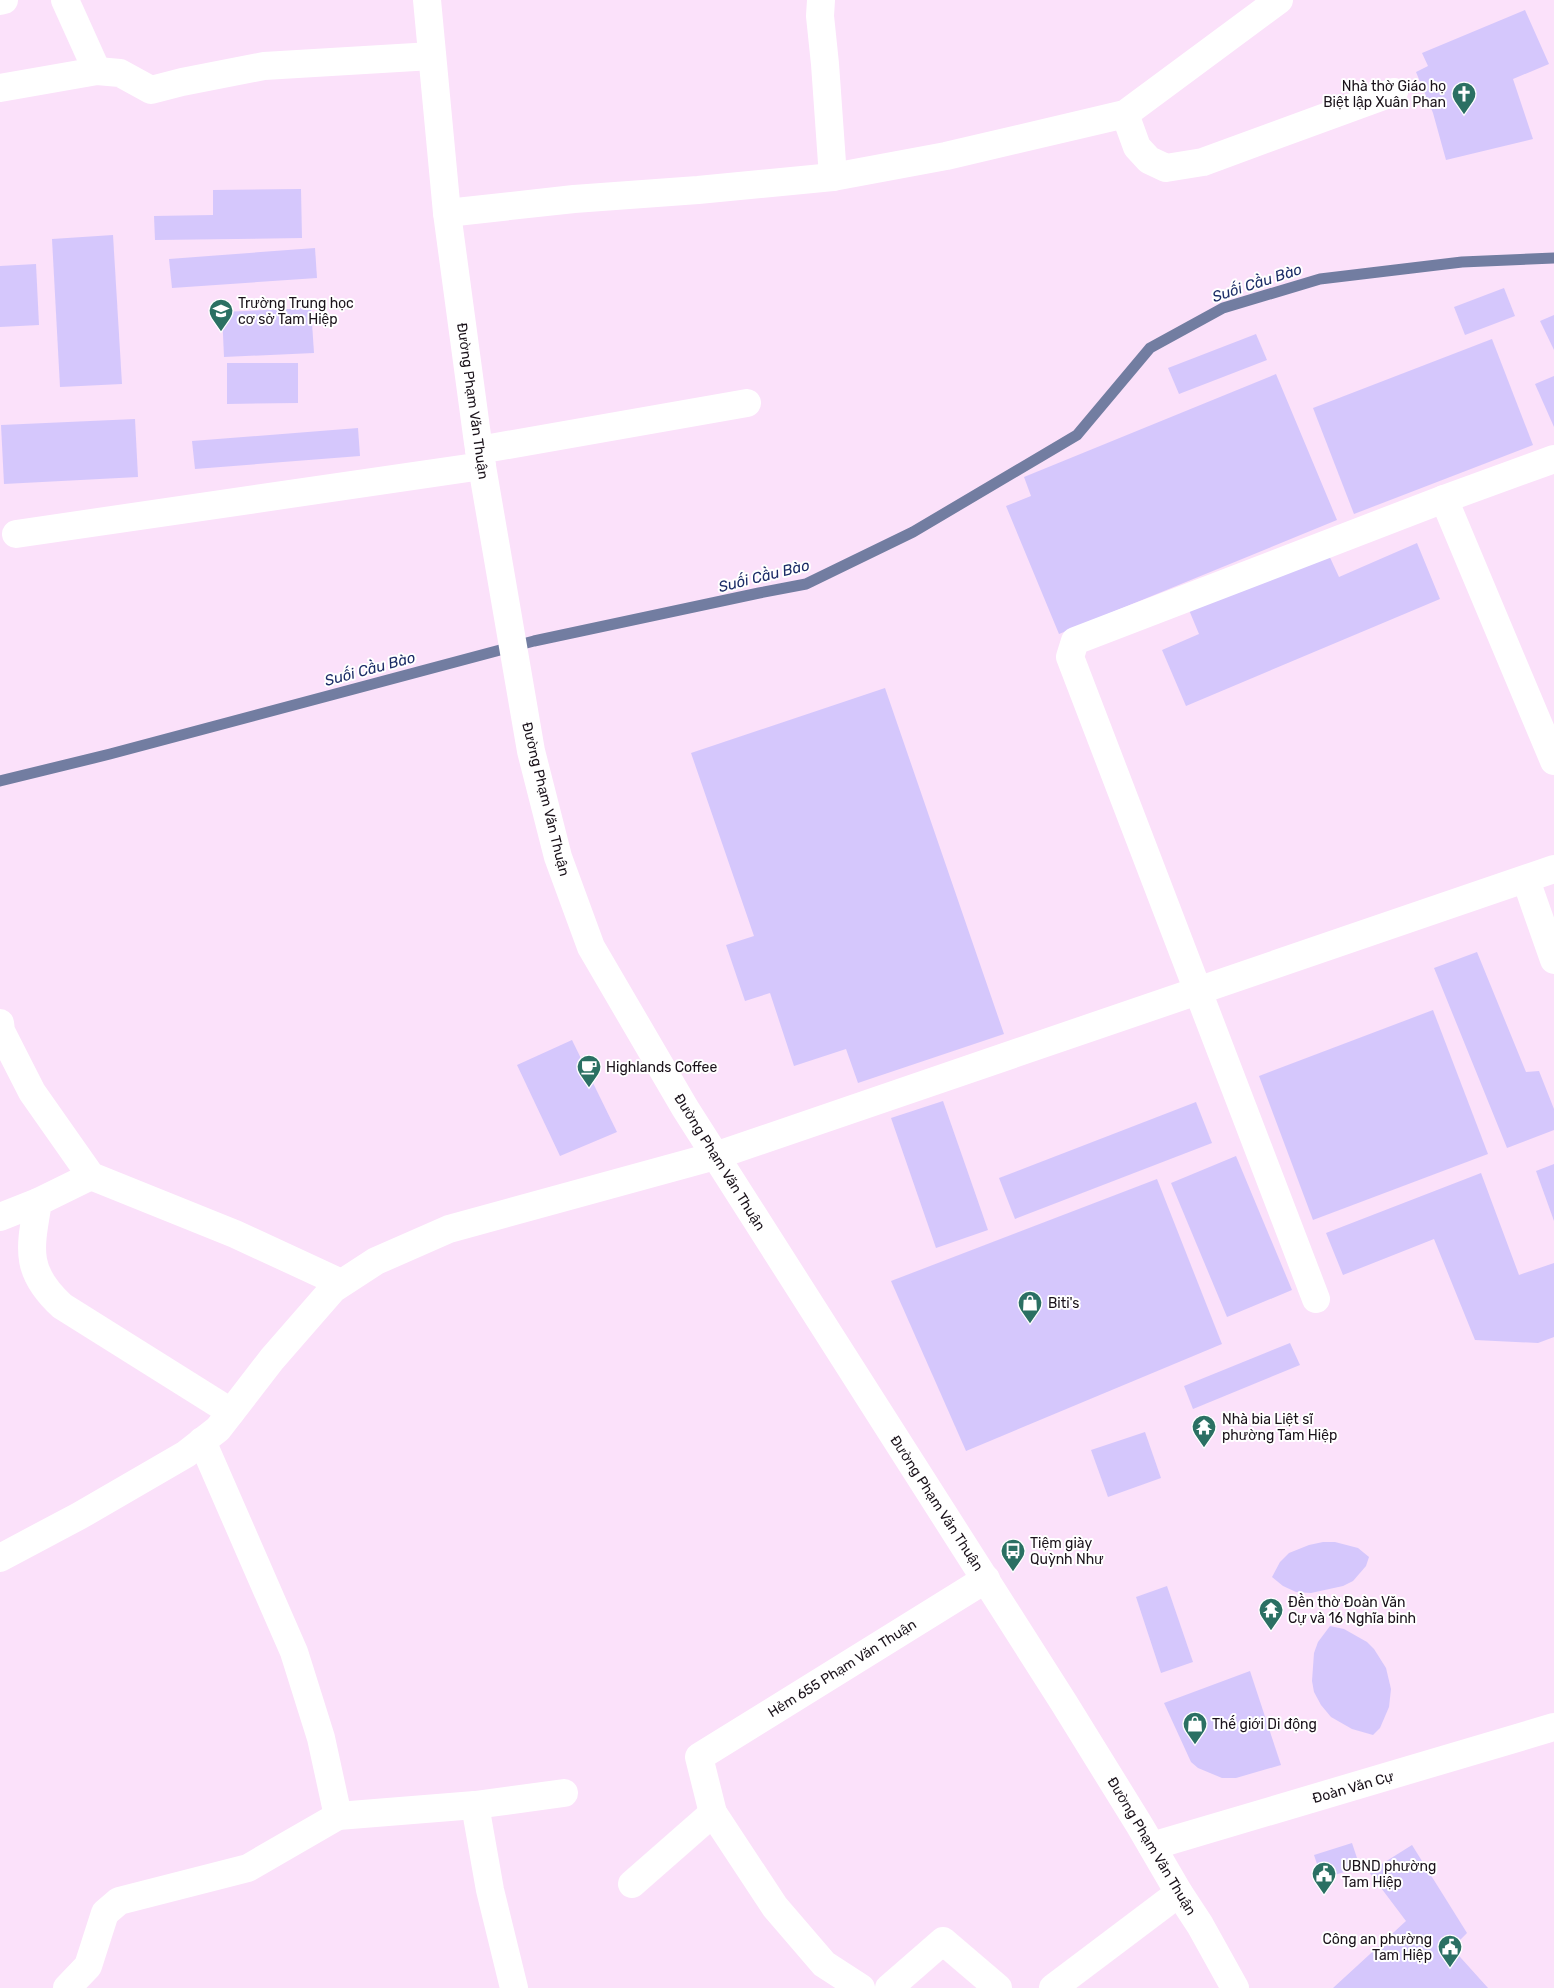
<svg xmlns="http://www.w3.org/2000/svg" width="1554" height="1988" viewBox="0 0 1554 1988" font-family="Rubik,sans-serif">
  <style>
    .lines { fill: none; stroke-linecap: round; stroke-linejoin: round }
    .stream { stroke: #727da1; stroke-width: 11 }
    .building { fill: #d5c7fc }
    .minor { stroke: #fff; stroke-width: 28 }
    .major { stroke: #fff; stroke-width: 28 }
    .labels { text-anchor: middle; stroke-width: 4; stroke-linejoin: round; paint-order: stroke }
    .poi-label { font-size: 14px; fill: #1a121a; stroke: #fff; text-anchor: start }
    .street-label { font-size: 14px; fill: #1a121a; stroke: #fff }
    .water-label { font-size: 15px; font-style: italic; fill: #1c2d67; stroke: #fff }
  </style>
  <rect width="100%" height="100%" fill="#fbe1fa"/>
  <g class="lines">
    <path class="stream" d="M0,781L110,754L534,641L759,593L806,584L913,532L1077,435L1150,348L1223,308L1320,279L1462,262L1554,258"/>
  </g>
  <g class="building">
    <path d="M1525,10L1549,64L1513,79L1533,139L1446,160L1433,113L1416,72L1428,66L1422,53Z"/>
    <path d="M301,189L302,238L155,240L154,216L213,215V190Z"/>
    <path d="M113,235L122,384L60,387L52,239Z"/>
    <path d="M315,248L317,278L172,288L169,259Z"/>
    <path d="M36,264L39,325L0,327V266Z"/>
    <path d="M1504,288L1515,316L1465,335L1454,307Z"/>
    <path d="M311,308L314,353L224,357L222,312Z"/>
    <path d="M1554,315V350L1540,321Z"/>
    <path d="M1256,334L1267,360L1179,394L1168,368Z"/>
    <path d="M1492,339L1533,445L1354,514L1313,408Z"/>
    <path d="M227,363H298V403L227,404Z"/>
    <path d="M1276,374L1337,520L1059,634L1006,506L1031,496L1024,477Z"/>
    <path d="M1554,376V427L1535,384Z"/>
    <path d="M135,419L138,477L4,484L1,425Z"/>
    <path d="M358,428L360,456L195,469L192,441Z"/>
    <path d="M1417,543L1440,599L1186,706L1162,650L1199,634L1189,610L1327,551L1339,577Z"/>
    <path d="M885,688L1004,1034L858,1083L846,1049L794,1066L770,993L745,1001L726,945L754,936L691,753Z"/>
    <path d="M1477,952L1526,1072L1539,1071L1554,1109V1130L1507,1148L1434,968Z"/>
    <path d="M1433,1010L1488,1154L1313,1220L1259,1076Z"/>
    <path d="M572,1040L617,1132L560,1156L517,1065Z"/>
    <path d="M943,1101L988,1230L936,1248L891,1118Z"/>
    <path d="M1196,1102L1212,1143L1015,1219L999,1178Z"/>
    <path d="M1236,1156L1292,1290L1227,1317L1171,1183Z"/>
    <path d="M1554,1164V1221L1536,1171Z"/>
    <path d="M1481,1173L1519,1275L1554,1263V1337L1538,1343L1475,1340L1434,1239L1343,1275L1326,1233Z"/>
    <path d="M1157,1179L1222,1344L966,1451L891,1281Z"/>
    <path d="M1290,1343L1300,1365L1193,1409L1184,1386Z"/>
    <path d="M1145,1432L1161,1478L1108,1497L1091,1450Z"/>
    <path d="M1323,1542H1335L1358,1548L1369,1557L1366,1566L1353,1581L1343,1586L1311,1593L1296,1592L1283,1586L1272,1577L1280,1562L1289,1553L1309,1545Z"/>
    <path d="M1167,1586L1193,1662L1161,1673L1136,1597Z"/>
    <path d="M1330,1626L1344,1629L1367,1642L1374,1649L1386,1668L1391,1689L1389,1707L1380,1728L1373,1735L1352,1729L1331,1717L1321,1705L1314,1692L1312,1681L1314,1653L1318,1642Z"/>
    <path d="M1250,1671L1281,1765L1236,1778H1222L1198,1768L1191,1762L1164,1703Z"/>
    <path d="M1352,1843L1360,1867L1322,1879L1314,1855Z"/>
    <path d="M1412,1845L1467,1933L1452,1948L1488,1988H1333L1406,1921L1369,1872Z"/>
  </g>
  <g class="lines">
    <g class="minor">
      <path d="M65,0L97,71"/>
      <path d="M821,0L820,16L825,64L833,177"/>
      <path d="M0,1L4,0"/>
      <path d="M0,88L97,71L120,73L151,90L182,82L264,66L432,56"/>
      <path d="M1125,114L1137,147L1149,160L1166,168L1203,162L1394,92"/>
      <path d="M447,213L574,199L698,190L833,177L946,156L1125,114L1279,0"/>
      <path d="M479,450L747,403"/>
      <path d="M1444,499L1554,761"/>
      <path d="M16,534L482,466"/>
      <path d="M1526,880L1554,960"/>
      <path d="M0,1023L1,1031L32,1092L91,1176L235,1234L341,1283"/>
      <path d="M91,1176L38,1202C30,1249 24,1271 62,1306L231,1412"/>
      <path d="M0,1217L38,1202"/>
      <path d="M1316,1299L1070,657L1075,641L1444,499L1554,459"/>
      <path d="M202,1441L294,1652L321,1738L338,1816L475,1805L564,1793"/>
      <path d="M0,1558L79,1516L186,1454L218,1429L272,1359L333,1289L376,1261L449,1229L715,1156L1554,869"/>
      <path d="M475,1805L490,1890L514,1988"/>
      <path d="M1152,1846L1554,1727"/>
      <path d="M632,1884L713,1813"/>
      <path d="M67,1988L88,1966L105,1913L119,1901L248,1868L338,1816"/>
      <path d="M861,1988L824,1964L775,1907L713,1813L699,1757L986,1579"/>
      <path d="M889,1988L943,1941L998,1988"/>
      <path d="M1053,1988L1179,1893"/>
    </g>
    <path class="major" d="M427,0L447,213L478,443L531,751L558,857L591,947L685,1108L1064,1703L1140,1826L1179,1893L1200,1925L1235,1988"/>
  </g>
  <defs>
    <symbol id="church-pin" viewBox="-11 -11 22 30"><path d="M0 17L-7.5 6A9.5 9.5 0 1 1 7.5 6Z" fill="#2b7063" stroke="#fff"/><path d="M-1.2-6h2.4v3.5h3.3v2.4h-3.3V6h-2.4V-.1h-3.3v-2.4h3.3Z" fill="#fff"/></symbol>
    <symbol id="school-pin" viewBox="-11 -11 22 30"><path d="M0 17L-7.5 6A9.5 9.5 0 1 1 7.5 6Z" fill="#2b7063" stroke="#fff"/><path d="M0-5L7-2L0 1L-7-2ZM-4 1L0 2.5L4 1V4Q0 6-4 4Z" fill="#fff"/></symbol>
    <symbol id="cafe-pin" viewBox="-11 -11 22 30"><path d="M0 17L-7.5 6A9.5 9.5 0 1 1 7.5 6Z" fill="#2b7063" stroke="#fff"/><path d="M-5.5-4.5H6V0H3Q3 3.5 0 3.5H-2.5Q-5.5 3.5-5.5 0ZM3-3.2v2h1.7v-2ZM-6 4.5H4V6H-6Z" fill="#fff"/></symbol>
    <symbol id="shop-pin" viewBox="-11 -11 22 30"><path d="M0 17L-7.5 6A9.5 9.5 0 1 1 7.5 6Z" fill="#2b7063" stroke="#fff"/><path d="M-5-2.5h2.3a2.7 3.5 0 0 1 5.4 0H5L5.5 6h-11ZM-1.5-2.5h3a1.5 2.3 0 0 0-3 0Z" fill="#fff"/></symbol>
    <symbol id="temple-pin" viewBox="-11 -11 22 30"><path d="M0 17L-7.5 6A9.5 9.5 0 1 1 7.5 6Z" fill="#2b7063" stroke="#fff"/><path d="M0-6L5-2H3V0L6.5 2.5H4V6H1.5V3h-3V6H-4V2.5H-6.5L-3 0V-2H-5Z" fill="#fff"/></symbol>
    <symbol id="bus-pin" viewBox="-11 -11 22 30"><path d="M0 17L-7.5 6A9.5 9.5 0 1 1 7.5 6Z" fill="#2b7063" stroke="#fff"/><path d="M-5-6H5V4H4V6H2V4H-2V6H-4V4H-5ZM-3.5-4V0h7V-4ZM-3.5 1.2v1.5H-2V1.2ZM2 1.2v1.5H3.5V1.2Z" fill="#fff"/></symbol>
    <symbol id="civic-pin" viewBox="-11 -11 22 30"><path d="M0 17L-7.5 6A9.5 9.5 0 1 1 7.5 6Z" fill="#2b7063" stroke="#fff"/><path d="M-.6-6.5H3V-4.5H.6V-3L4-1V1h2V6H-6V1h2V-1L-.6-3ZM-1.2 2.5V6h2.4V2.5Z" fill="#fff"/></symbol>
  </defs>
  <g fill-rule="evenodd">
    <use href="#church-pin" x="1450" y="80" width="28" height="38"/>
    <use href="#school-pin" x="207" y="297" width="28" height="38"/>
    <use href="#cafe-pin" x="575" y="1053" width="28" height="38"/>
    <use href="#shop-pin" x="1016" y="1289" width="28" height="38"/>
    <use href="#temple-pin" x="1190" y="1413" width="28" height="38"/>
    <use href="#bus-pin" x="999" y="1537" width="28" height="38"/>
    <use href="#temple-pin" x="1257" y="1596" width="28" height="38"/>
    <use href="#shop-pin" x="1181" y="1710" width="28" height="38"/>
    <use href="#civic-pin" x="1310" y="1860" width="28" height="38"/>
    <use href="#civic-pin" x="1436" y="1933" width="28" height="38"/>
  </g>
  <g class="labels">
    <g class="poi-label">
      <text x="1446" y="91" text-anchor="end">Nhà thờ Giáo họ<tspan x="1446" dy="16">Biệt lập Xuân Phan</tspan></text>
      <text x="238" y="308">Trường Trung học<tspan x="238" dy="16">cơ sở Tam Hiệp</tspan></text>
      <text x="606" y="1072">Highlands Coffee</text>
      <text x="1048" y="1308">Biti's</text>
      <text x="1222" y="1424">Nhà bia Liệt sĩ<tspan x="1222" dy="16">phường Tam Hiệp</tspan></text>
      <text x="1030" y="1548">Tiệm giày<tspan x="1030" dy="16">Quỳnh Như</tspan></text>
      <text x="1288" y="1607">Đền thờ Đoàn Văn<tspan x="1288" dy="16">Cự và 16 Nghĩa binh</tspan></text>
      <text x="1212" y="1729">Thế giới Di động</text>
      <text x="1342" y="1871">UBND phường<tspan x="1342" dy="16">Tam Hiệp</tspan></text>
      <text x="1432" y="1944" text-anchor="end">Công an phường<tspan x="1432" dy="16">Tam Hiệp</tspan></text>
    </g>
    <g class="street-label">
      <text transform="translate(473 401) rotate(82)" y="5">Đường Phạm Văn Thuận</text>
      <text transform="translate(546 799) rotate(76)" y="5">Đường Phạm Văn Thuận</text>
      <text transform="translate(720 1162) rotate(58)" y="5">Đường Phạm Văn Thuận</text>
      <text transform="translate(937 1503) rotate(57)" y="5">Đường Phạm Văn Thuận</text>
      <text transform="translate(842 1668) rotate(-32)" y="5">Hẻm 655 Phạm Văn Thuận</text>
      <text transform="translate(1353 1787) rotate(-16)" y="5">Đoàn Văn Cự</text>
      <text transform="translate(1152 1846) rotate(59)" y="5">Đường Phạm Văn Thuận</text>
    </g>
    <g class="water-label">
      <text transform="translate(1257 283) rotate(-18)" y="5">Suối Cầu Bào</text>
      <text transform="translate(764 576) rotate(-14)" y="5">Suối Cầu Bào</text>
      <text transform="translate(370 669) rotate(-15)" y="5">Suối Cầu Bào</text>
    </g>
  </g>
</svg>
